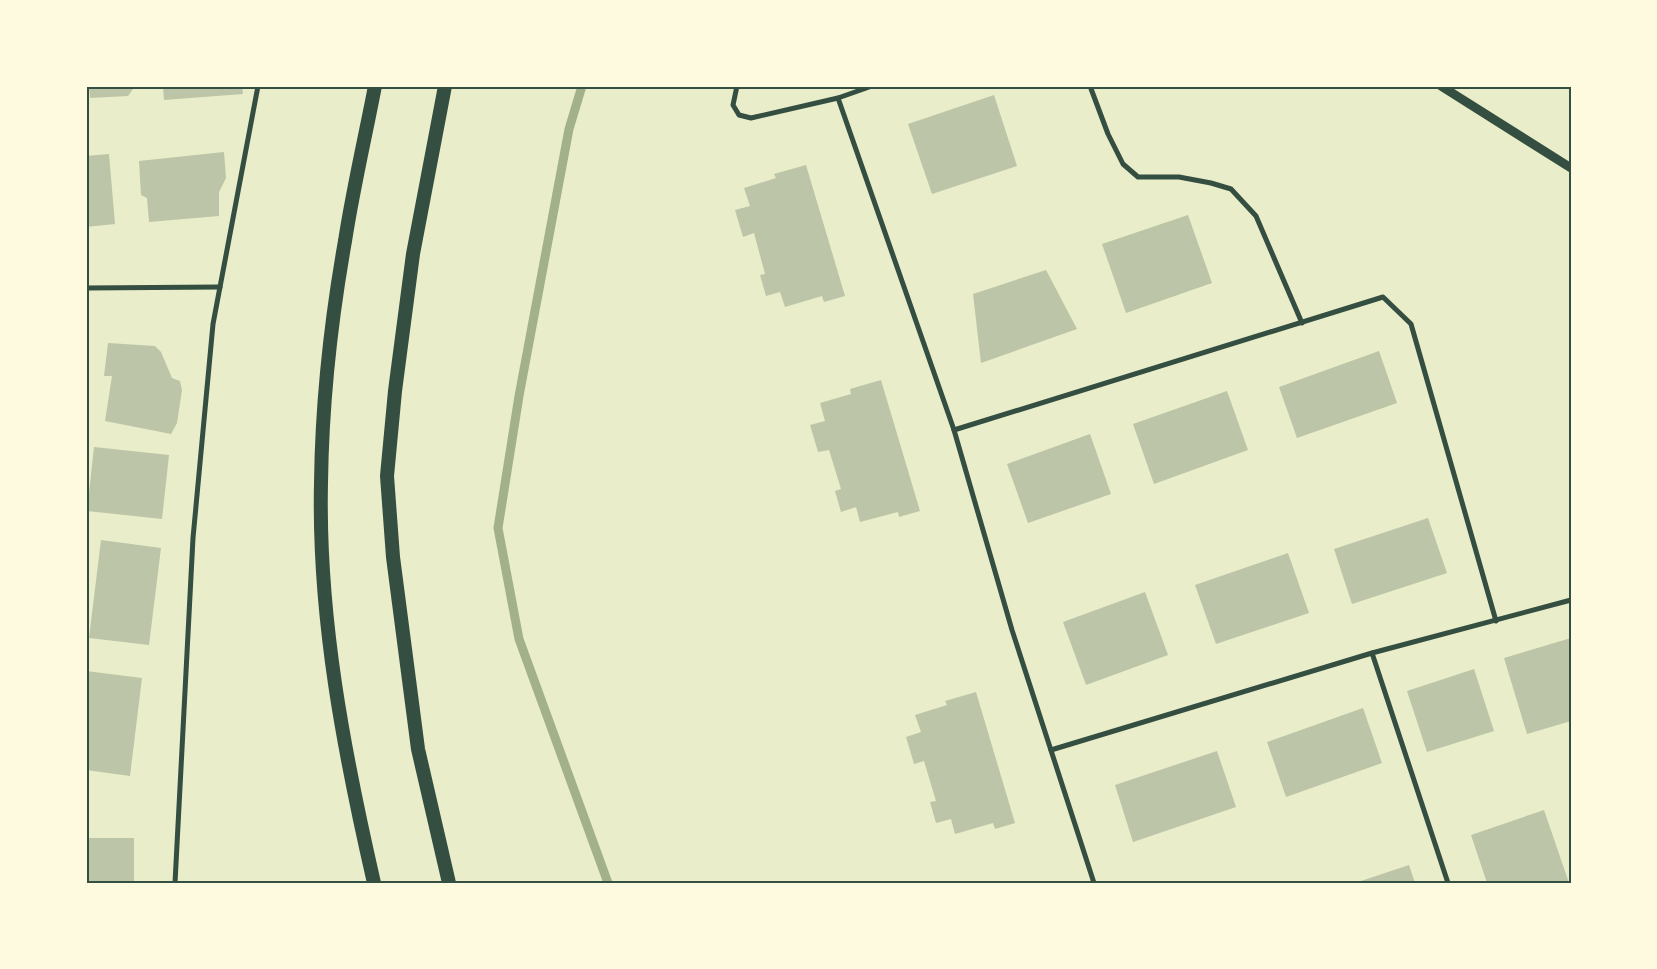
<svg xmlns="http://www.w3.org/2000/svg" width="1657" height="969" viewBox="0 0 1657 969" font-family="Overpass,sans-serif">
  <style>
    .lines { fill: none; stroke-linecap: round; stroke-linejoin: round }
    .stream { stroke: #a3b18a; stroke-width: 9 }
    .building { fill: #bcc5a7 }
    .minor { stroke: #344e41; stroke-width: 5 }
    .tertiary { stroke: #344e41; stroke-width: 9 }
    .trunk { stroke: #344e41; stroke-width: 14 }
    .neatline { fill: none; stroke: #344e41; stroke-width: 2 }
  </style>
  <rect width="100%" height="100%" fill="#e9edc9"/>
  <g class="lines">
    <path class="stream" d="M582,86L569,129L519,396L498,528L519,639L608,883"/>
  </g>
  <g class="building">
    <path d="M89,86H132L133,89L128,96L90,98Z"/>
    <path d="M163,86H242L243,94L164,100Z"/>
    <path d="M994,95L1017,166L932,194L908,124Z"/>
    <path d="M224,152L226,178L219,192V216L149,222L147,198L141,195L139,161Z"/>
    <path d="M109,154L115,224L86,227V156Z"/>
    <path d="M806,165L845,296L824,302L822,296L785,307L780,292L766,296L760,275L765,274L754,233L743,237L735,210L750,206L744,188L776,178L774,174Z"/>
    <path d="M1188,215L1212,283L1126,313L1102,244Z"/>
    <path d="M1046,270L1077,329L981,363L973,294Z"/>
    <path d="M108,343L155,346L161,352L172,378L180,381L182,390L177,423L171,434L105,421L112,376H104Z"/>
    <path d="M1379,351L1397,403L1297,438L1279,387Z"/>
    <path d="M881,380L920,511L899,517L898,512L860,522L856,507L841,512L835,491L841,489L829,450L818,452L810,425L825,421L820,403L851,394L850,389Z"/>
    <path d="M1227,391L1248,450L1154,484L1133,424Z"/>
    <path d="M1090,434L1111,494L1028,523L1007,464Z"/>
    <path d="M94,447L169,455L162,519L87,511Z"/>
    <path d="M1428,518L1447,573L1352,604L1334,549Z"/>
    <path d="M101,540L161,548L149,645L89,638Z"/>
    <path d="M1288,553L1309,613L1216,644L1195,585Z"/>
    <path d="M1145,592L1168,655L1086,685L1063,622Z"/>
    <path d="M1571,638V721L1527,734L1504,658Z"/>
    <path d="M1474,669L1494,731L1427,752L1407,691Z"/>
    <path d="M86,671L142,678L130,776L86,770Z"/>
    <path d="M976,692L1015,823L995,829L993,823L955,834L951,819L936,823L930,802L936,801L924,761L914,764L906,737L921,732L915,715L947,705L945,701Z"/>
    <path d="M1363,708L1382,763L1286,797L1267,742Z"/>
    <path d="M1217,751L1236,807L1133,842L1115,785Z"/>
    <path d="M1544,810L1569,883H1487L1471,835Z"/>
    <rect x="86" y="838" width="48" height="45"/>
    <path d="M1409,865L1415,883H1358V882Z"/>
  </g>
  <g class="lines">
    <g class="minor">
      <path d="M737,86L733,105L739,115L751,118L838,98L872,86"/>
      <path d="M1090,86L1108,134L1123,164L1138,177H1179L1211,183L1231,189L1256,216L1302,323"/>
      <path d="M838,98L954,430L1012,630L1094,883"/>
      <path d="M86,288L220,287"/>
      <path d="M954,430L1383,297L1411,324L1496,621"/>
      <path d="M1372,653L1448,883"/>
      <path d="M1051,750L1372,653L1571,600"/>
      <path d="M175,883L193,538L213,324L258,86"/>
    </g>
    <path class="tertiary" d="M1441,86L1571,168"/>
    <g class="trunk">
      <path d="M445,86L413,254L395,391L387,476L393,557L418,749L449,883"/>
      <path d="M374,883C344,752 318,618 321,483C322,403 331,320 345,241C353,189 365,138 375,86"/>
    </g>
  </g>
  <rect width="1657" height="969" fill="none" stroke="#fefae0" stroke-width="175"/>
  <rect x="88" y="88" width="1482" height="794" class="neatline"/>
</svg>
